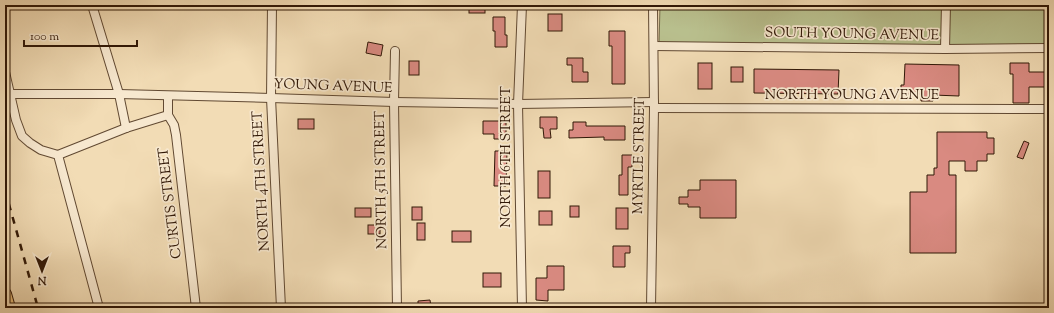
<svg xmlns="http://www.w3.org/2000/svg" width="1054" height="313" font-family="'Sorts Mill Goudy',serif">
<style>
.green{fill:#b9c08e;stroke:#756c4a}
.building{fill:#d98a81;stroke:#311807}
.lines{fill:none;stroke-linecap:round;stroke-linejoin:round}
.street-casing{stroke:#614932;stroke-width:10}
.primary-casing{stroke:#311807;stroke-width:14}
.street{stroke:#f7e8cf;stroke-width:8}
.primary{stroke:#e9be7a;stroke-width:12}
.rail{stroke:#311807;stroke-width:2.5;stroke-dasharray:7 7;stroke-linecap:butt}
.labels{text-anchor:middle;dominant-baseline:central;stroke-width:3.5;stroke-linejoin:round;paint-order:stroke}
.street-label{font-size:14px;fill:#311807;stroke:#f7e8cf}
</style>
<rect width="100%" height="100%" fill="#f2dcb5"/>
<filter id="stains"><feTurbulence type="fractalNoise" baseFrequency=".005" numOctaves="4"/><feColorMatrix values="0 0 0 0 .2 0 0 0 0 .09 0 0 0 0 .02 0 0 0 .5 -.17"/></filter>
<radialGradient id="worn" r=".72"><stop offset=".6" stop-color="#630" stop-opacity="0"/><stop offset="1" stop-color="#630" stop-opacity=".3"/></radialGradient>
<path class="green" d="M660,5h389v42l-390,-1z"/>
<g class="building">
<rect x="469" y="5" width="16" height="8"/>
<rect x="548" y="14" width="14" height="17"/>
<path d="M493,17h12v18h2v12h-12v-16h-2z"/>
<path d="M609,31h16v53h-13v-38h-3z"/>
<path d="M368,42l15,3 -2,11 -15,-3z"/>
<path d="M567,58h16v14h5v10h-16v-17h-5z"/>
<rect x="409" y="61" width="10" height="14"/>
<rect x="698" y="63" width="14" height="26"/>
<path d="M1010,63h19v9h20v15h-20v16h-16v-29h-3z"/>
<path d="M905,64l54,1v31l-26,-1v6h-12v-7h-20v-9h3z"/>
<rect x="731" y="67" width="12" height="15"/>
<path d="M754,69l85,1 -1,24 -84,-1z"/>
<path d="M540,117h17v12h-7l1,9h-7l-1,-10h-3z"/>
<rect x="298" y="119" width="16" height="10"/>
<path d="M483,121h23v18h-12v-5h-11z"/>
<path d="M573,122h13v4h39v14h-21v-3l-35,1v-8h4z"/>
<path d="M937,132h50v6h7v16h-7v7h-10v10h-12v-10h-16v14h7v78h-46v-61h17v-17h7v-7h3z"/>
<path d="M1024,141l5,2 -6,16 -6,-2z"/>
<path d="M495,151h12l-1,35h-12z"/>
<path d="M622,155h10v12h-4v28h-9v-20h3z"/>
<rect x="538" y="171" width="12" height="27"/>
<path d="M700,180h36v38h-36v-11h-12v-3h-9v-7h9v-7h12z"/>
<rect x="570" y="206" width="9" height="11"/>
<rect x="412" y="207" width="10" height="13"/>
<rect x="355" y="208" width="16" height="9"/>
<rect x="616" y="208" width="12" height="21"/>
<rect x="539" y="211" width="13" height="14"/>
<rect x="417" y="223" width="8" height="17"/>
<rect x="368" y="225" width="12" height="9"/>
<rect x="452" y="231" width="19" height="11"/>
<path d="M613,246h17v7h-5v14h-12z"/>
<path d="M547,266h17v24h-16v11l-12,-1v-22h11z"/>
<rect x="483" y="273" width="18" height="14"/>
<path d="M430,300l1,7 -13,1v-7z"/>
</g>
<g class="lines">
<g class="street-casing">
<g id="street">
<path d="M92,5l27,89 7,34"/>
<path d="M272,5l-1,93 10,210"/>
<path d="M654,46l291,3 104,-1"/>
<path d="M945,49l1,-44"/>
<path d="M395,51l-1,51 3,206"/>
<path d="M5,72l11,48 6,16 8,7 11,7 17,5 41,153"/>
<path d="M11,94h108l152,4 123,4 124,2 136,-2"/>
<path d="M168,96v19l6,10 2,10 20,173"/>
<path d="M654,108l395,1"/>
<path d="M58,155l68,-27 42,-13"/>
<path d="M522,308l-4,-204 4,-99"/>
<path d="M651,308l3,-200 -1,-103"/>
</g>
</g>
<g class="primary-casing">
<path id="primary" d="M5,294l4,14"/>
</g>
<use href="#street" class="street"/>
<use href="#primary" class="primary"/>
<path class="rail" d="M5,190l33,118"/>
</g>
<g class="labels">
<g class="street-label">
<text transform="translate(852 35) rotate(1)">SOUTH YOUNG AVENUE</text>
<text transform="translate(333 87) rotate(2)">YOUNG AVENUE</text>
<text x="852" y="96">NORTH YOUNG AVENUE</text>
<text transform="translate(640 156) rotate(-89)">MYRTLE STREET</text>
<text transform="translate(507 157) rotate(-90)">NORTH 6TH STREET</text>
<text transform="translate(382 180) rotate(-91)">NORTH 5TH STREET</text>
<text transform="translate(262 181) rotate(-93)">NORTH 4TH STREET</text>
<text transform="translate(171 203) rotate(-97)">CURTIS STREET</text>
</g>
</g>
<rect width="1054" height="313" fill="none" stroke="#f2dcb5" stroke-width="20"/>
<rect x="6" y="6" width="1042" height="301" fill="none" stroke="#311807" stroke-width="2"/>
<rect x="10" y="10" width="1034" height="293" fill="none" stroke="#311807"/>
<g transform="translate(42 271) rotate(180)" stroke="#f7e8cf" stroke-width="3" paint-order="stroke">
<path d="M0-3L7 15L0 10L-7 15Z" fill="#311807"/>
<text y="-6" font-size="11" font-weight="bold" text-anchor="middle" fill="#311807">N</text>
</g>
<path d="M24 40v6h113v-6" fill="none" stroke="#311807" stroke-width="2"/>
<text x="30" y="40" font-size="12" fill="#311807" stroke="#f7e8cf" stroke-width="3" paint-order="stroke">100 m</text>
<rect width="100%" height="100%" filter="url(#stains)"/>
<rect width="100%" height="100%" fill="url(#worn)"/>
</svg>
